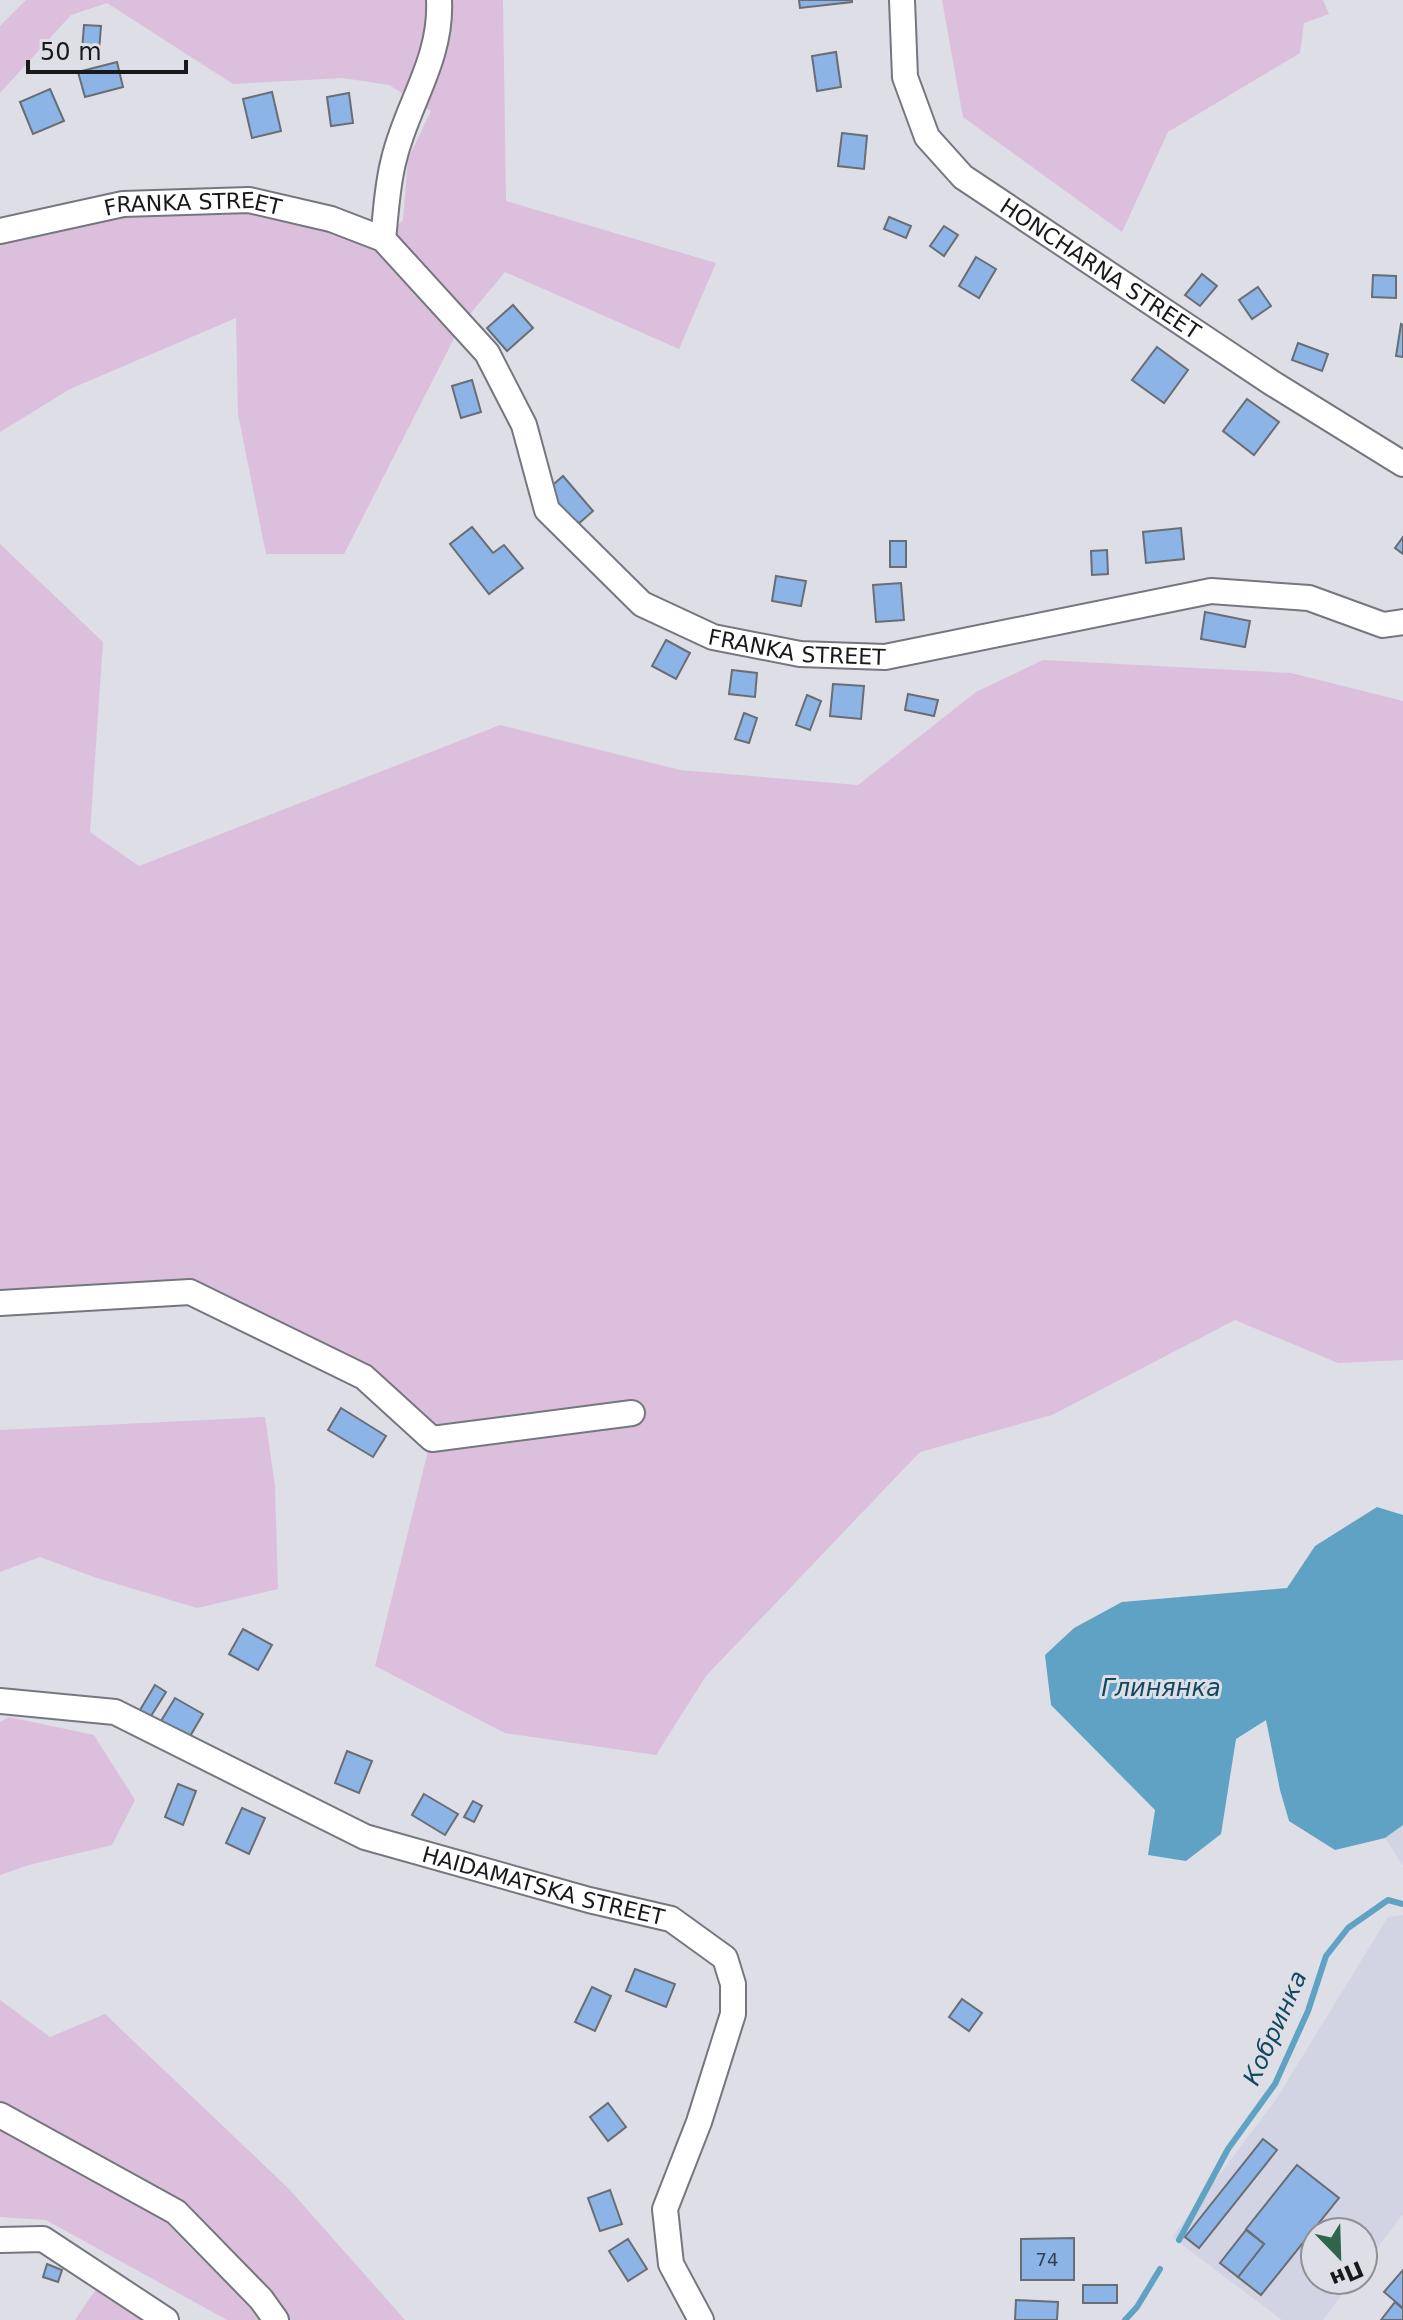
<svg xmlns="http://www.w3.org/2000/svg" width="1403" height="2320" font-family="'DejaVu Sans',sans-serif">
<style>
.built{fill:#d2d4e4}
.green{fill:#dcbfdc}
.water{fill:#5fa2c4}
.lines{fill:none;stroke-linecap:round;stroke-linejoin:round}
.stream{stroke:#5fa2c4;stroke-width:6}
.building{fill:#8db4e6;stroke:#696d74;stroke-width:2}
.street-casing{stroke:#75777e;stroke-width:28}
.street{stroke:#fff;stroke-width:24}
.labels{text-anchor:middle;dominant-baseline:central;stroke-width:6;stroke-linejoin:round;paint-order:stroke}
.number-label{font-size:18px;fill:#36404e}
.street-label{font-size:22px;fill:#19191c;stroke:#dddee6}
.water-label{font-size:24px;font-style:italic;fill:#124961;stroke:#dddee6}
</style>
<rect width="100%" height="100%" fill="#dddee6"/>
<g class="built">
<path d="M1403,1825v41l-18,-28z"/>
<path d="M1403,1915v299l-40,53v-35h-48v48h38l-30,40h-41l-110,-83 103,-136 113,-184z"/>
</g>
<g class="green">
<path d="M26,0h477l3,201 210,62 -37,86 -174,-77 -44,53 -117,229h-78l-28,-140 -2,-96 -166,71 -70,43v-190l120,-26 165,-6 98,29 20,-19 5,-61 23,-48 -42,-26 -46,-7 -110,6 -126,-81 -36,12 -71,78v-67z"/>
<path d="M942,0h381l6,14 -25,9 -4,30 -132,79 -46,100 -159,-115z"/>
<path d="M0,544l103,98 -13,190 49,34 361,-141 180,45 178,15 118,-93 67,-32 248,13 112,28v659l-65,3 -103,-43 -183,95 -132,37 -214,224 -50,79 -151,-22 -130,-67 56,-227 -67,-62 -174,-85 -190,11z"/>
<path d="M265,1417l10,69 3,103 -81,19 -103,-31 -54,-20 -40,15v-142z"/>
<path d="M9,1717l85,18 41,65 -23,45 -83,20 -29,10v-153z"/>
<path d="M0,2000l50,37 55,-23 184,175 116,131h-178l-181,-100 -46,-3z"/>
<path d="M99,2285l52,35h-76z"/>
</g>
<path class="water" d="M1377,1507l26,8v310l-18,13 -50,12 -46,-29 -9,-31 -14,-70 -30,19 -15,95 -35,27 -38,-6 7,-45 -104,-105 -6,-50 29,-27 48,-26 165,-14 28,-42z"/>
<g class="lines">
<g class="stream">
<path d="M1179,2240l49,-91 47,-65 33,-73 18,-55 22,-28 40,-28 15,4"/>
<path d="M1125,2320l12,-13 23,-38"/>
</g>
</g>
<g class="building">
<path d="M799,0h53v2l-52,6z"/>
<path d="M84,25l17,1 -2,25 -17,-1z"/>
<path d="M836,52l5,35 -24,4 -5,-35z"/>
<path d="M117,62l6,25 -38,10 -7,-25z"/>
<path d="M50,89l14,32 -31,13 -13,-32z"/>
<path d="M272,92l9,39 -29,7 -9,-39z"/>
<path d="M349,93l4,30 -22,3 -4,-29z"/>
<path d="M842,133l25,3 -3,33 -26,-3z"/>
<path d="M889,217l22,9 -5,12 -22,-9z"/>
<path d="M944,226l14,9 -14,21 -14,-10z"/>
<path d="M976,257l20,12 -17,29 -20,-12z"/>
<path d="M1202,274l15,12 -17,20 -15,-11z"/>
<path d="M1373,275l23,1v22l-24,-1z"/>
<path d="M1258,287l13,19 -19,13 -13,-19z"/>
<path d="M513,305l20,23 -26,23 -20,-23z"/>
<path d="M1401,324l2,1v32l-7,-1z"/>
<path d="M1298,343l30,11 -6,17 -30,-11z"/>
<path d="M1157,347l31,23 -24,33 -32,-23z"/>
<path d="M472,380l9,32 -20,6 -9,-32z"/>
<path d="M1247,399l32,23 -25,33 -31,-24z"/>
<path d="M563,476l30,35 -16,14 -31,-34z"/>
<path d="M472,527l21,26 11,-8 19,23 -34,26 -39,-50z"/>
<path d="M1181,528l3,31 -38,4 -3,-31z"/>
<path d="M1403,537v17l-8,-6z"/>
<rect x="890" y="541" width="16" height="26"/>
<path d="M1107,550l1,24 -16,1 -1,-24z"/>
<path d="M776,576l30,5 -5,25 -29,-5z"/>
<path d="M901,583l3,37 -28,2 -3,-37z"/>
<path d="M1205,612l45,9 -5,26 -44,-8z"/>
<path d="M666,640l24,13 -14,26 -24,-13z"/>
<path d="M732,670l25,3 -2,24 -26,-3z"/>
<path d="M833,684l31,2 -3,33 -31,-3z"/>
<path d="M908,694l30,6 -4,16 -29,-6z"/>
<path d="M807,695l14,6 -11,29 -14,-5z"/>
<path d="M744,713l13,5 -8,25 -14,-4z"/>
<path d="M341,1408l45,28 -13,21 -45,-27z"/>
<path d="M243,1629l29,16 -14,25 -29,-16z"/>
<path d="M155,1685l11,7 -18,29 -11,-6z"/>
<path d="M175,1698l28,16 -14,24 -28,-17z"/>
<path d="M347,1751l25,10 -13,32 -24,-10z"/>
<path d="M178,1784l18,7 -13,34 -18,-8z"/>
<path d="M424,1794l34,20 -13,21 -33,-20z"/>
<path d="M473,1801l9,5 -8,16 -10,-5z"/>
<path d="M242,1808l23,10 -16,36 -23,-11z"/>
<path d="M635,1969l40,15 -9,23 -40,-16z"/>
<path d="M592,1987l19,9 -16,35 -20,-9z"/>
<path d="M962,1999l20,14 -13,18 -20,-14z"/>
<path d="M608,2103l18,24 -18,14 -18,-24z"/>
<path d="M1263,2139l14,11 -78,98 -14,-11z"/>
<path d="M1297,2165l42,33 -78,97 -23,-18 26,-33 -18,-15z"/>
<path d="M610,2190l12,34 -22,7 -12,-33z"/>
<path d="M1246,2230l18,14 -26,33 -18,-14z"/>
<path d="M1074,2238v42h-53v-41z"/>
<path d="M628,2239l19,30 -19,12 -19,-30z"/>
<path d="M47,2264l15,6 -4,12 -15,-5z"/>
<path d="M1403,2270v38l-19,-16z"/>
<rect x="1083" y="2285" width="34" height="18"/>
<path d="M1016,2300l42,2 -1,18h-42z"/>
<path d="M1395,2302l8,7v11h-22z"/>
</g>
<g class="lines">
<g class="street-casing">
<g id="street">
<path id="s1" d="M902,0l3,77 22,60 36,40 309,206 131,81"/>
<path id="s2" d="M0,231l123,-27 126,-4 82,19 52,20 104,114 37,72 23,85 95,94 71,33 87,17 85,3 326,-66 98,7 74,27 20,-3"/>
<path d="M383,239c3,-26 4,-54 11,-80 13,-55 48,-99 45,-159"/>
<path d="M0,1303l190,-11 174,85 68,62 200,-26"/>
<path id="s3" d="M0,1701l115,11 250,125 224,63 82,19 54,39 8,26v30l-34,108 -34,87 6,55 30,56"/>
<path d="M0,2115l176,97 85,87 15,21"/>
<path d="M0,2240l43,-1 123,81"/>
</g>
</g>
<use href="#street" class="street"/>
</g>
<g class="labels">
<g class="number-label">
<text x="1047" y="2259">74</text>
</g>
<g class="street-label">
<text stroke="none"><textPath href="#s2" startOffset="196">FRANKA STREET</textPath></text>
<text stroke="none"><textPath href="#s1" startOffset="360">HONCHARNA STREET</textPath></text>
<text stroke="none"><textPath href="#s2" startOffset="1012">FRANKA STREET</textPath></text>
<text stroke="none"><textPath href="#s3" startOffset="580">HAIDAMATSKA STREET</textPath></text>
</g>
<g class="water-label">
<text x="1161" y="1688">Глинянка</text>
<text transform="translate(1275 2028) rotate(-66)">Кобринка</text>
</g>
</g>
<g transform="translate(1339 2256) rotate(157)"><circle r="38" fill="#dddee6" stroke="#8f8f95" stroke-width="2"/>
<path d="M0-6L14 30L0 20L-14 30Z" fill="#2e654c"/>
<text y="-12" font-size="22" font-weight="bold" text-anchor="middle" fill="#19191c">Пн</text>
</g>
<path d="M28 60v12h158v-12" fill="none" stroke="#19191c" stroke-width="4"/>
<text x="40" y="60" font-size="24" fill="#19191c" stroke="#dddee6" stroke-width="6" paint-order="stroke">50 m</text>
</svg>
